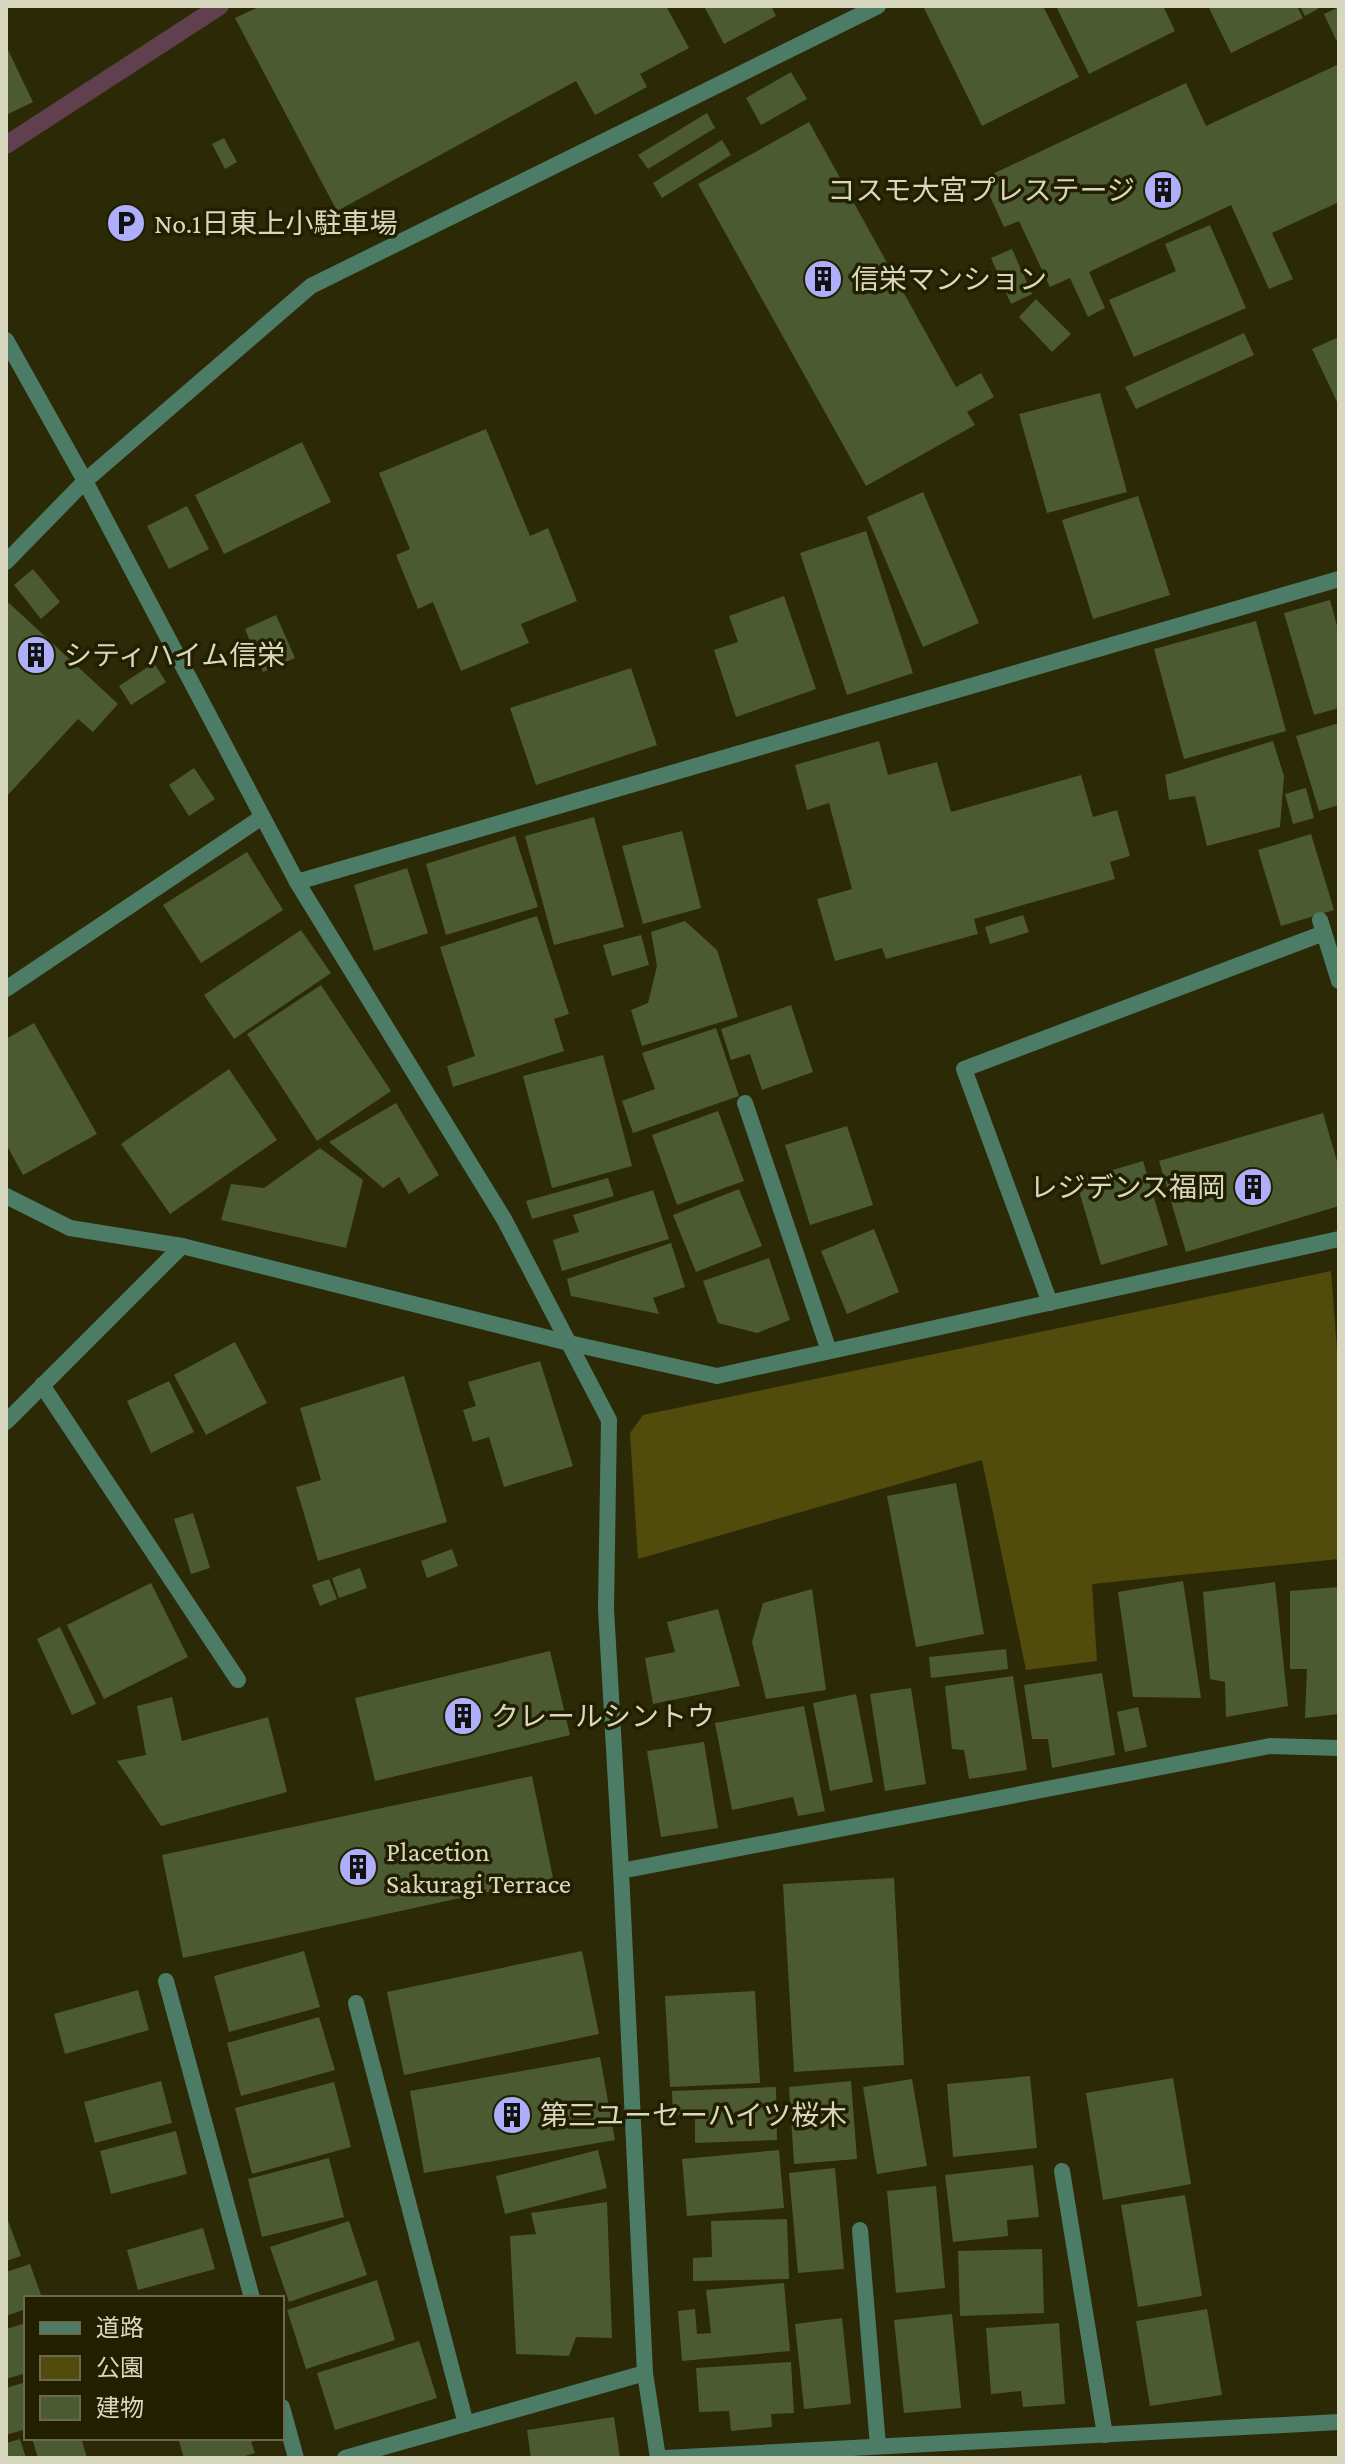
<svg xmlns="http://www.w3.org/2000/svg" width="1345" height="2464" font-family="'Crimson Pro','Noto Sans JP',serif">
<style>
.green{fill:#524c0c}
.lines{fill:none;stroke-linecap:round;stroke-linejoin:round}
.stream{stroke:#60404e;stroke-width:18}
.building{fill:#4c5a31}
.lane{stroke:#4c7c66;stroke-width:16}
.street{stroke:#4c7c66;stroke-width:16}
.labels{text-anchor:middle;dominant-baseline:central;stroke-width:7;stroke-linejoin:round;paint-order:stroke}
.poi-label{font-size:28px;fill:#d8d7bf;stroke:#221f00;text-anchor:start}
</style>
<rect width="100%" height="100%" fill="#2c2906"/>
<path class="green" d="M1331,1271l8,105v183l-247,25 5,77 -71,9 -44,-210 -344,99 -8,-126 13,-18z"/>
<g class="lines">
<path class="stream" d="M6,145l214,-139"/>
</g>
<g class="building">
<path d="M261,6h405l23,42 -49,26 7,13 -52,28 -19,-34 -239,130 -102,-193z"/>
<path d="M704,6h67l5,10 -52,28z"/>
<path d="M923,6h120l36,71 -97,49z"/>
<path d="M1056,6h107l12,25 -86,43z"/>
<path d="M1208,6h89l6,12 -72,35z"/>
<path d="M1300,6h17l1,3 -13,7z"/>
<path d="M1339,7v32l-3,1 -12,-26z"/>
<path d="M6,46l27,56 -27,13z"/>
<path d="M1339,64v138l-67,31 21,46 -24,10 -38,-84 -142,67 16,36 -17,9 -18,-39 -20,9 -31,-66 -15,6 -22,-48 204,-96 20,43z"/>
<path d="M791,72l16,27 -46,26 -15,-27z"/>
<path d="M707,113l8,15 -67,41 -10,-14z"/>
<path d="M809,122l147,265 25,-14 13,24 -27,15 8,13 -109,61 -168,-302z"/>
<path d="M224,138l13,24 -12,7 -13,-25z"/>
<path d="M722,140l9,15 -69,43 -9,-15z"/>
<path d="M1210,225l36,83 -112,49 -25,-57 67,-29 -11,-27z"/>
<path d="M1012,249l20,45 -21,10 -20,-46z"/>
<path d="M1036,299l35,35 -19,18 -33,-35z"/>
<path d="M1244,333l10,22 -118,54 -11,-22z"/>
<path d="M1339,337v69l-27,-57z"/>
<path d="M1100,393l27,99 -80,21 -28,-99z"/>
<path d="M486,429l44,107 18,-8 29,73 -56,23 8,19 -68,28 -28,-69 -15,7 -22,-54 14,-6 -31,-76z"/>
<path d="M302,442l29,60 -107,52 -29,-59z"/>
<path d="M923,492l56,131 -56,24 -56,-130z"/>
<path d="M1138,496l32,99 -77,24 -31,-99z"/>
<path d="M187,506l22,43 -40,20 -22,-43z"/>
<path d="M866,531l47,142 -66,22 -47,-142z"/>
<path d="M33,569l27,33 -19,17 -27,-34z"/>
<path d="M784,596l32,93 -80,28 -22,-67 24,-8 -9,-26z"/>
<path d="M1330,600l9,33v75l-25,7 -30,-102z"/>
<path d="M9,603l109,101 -25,28 -15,-13 -72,78v-191z"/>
<path d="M276,615l19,43 -32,14 -18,-43z"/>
<path d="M1256,621l30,110 -102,28 -30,-110z"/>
<path d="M154,663l12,19 -35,23 -12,-19z"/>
<path d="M631,668l26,77 -121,40 -26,-77z"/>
<path d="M1339,723v82l-20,6 -23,-75z"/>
<path d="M879,741l9,34 49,-13 14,50 130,-37 12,42 24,-7 13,46 -20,6 5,17 -141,40 4,15 -92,25 -4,-11 -47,13 -18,-62 35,-10 -23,-86 -22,7 -12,-45z"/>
<path d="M1273,741l11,35 -4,51 -73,19 -12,-50 -26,4 -4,-25z"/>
<path d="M194,768l21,31 -26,17 -20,-31z"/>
<path d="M1306,788l8,30 -21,6 -8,-30z"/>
<path d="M594,817l30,110 -70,18 -29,-109z"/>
<path d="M682,831l19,77 -58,16 -21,-78z"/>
<path d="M1311,834l23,76 -53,16 -23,-76z"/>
<path d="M515,836l23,71 -92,28 -20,-71z"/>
<path d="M247,852l36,58 -82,53 -38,-58z"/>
<path d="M407,868l21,65 -54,18 -20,-66z"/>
<path d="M1023,915l6,17 -39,12 -5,-17z"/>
<path d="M537,916l32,98 -15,5 10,32 -111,36 -6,-21 28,-10 -35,-109z"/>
<path d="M685,921l32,29 21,67 -96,29 -11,-36 17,-7 9,-37 -6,-34z"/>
<path d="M301,930l30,43 -97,66 -30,-44z"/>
<path d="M641,935l8,30 -37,11 -9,-31z"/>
<path d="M321,985l70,106 -74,50 -70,-107z"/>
<path d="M791,1005l22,67 -51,18 -12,-36 -19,6 -10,-31z"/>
<path d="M34,1023l63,111 -74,41 -17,-31v-105z"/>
<path d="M716,1028l23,68 -106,37 -11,-32 33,-12 -13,-36z"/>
<path d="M603,1055l29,111 -80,22 -29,-112z"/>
<path d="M229,1069l48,71 -107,74 -49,-70z"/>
<path d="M396,1103l43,72 -30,19 -10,-17 -16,11 -54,-46z"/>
<path d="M718,1111l26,70 -67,24 -25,-70z"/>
<path d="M1323,1113l16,55v38l-153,46 -27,-91z"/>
<path d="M847,1126l26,79 -63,20 -25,-80z"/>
<path d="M320,1148l43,32 -17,68 -125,-28 10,-36 33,4z"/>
<path d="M1143,1161l25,84 -67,20 -25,-84z"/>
<path d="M608,1178l6,18 -82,23 -6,-18z"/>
<path d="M739,1189l23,57 -66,26 -23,-57z"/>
<path d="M653,1190l16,49 -107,32 -9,-31 26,-8 -6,-17z"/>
<path d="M874,1229l25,63 -52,22 -26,-63z"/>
<path d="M671,1243l14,44 -32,11 6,16 -88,-18 -4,-17z"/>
<path d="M769,1258l21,62 -33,13 -39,-10 -15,-42z"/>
<path d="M235,1342l32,61 -61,32 -32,-60z"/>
<path d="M540,1361l33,105 -69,21 -15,-50 -16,5 -10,-32 13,-4 -8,-24z"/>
<path d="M404,1376l43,146 -129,39 -22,-74 25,-7 -21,-72z"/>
<path d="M169,1381l25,51 -43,21 -24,-52z"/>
<path d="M956,1483l28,151 -68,13 -29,-151z"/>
<path d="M193,1513l17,55 -19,6 -17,-55z"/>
<path d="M452,1549l6,17 -31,12 -6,-17z"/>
<path d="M360,1568l7,20 -28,10 -7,-20z"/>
<path d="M329,1579l8,20 -17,7 -8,-21z"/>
<path d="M1183,1581l18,117 -68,-1 -15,-105z"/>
<path d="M1275,1582l13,124 -62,11 -1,-35 -15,-3 -7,-87z"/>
<path d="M151,1583l37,74 -84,42 -37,-74z"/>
<path d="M1339,1587v127l-34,4 2,-49h-17v-78z"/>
<path d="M812,1589l14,101 -60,9 -14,-57 11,-39z"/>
<path d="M718,1609l22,77 -87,18 -8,-46 30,-6 -8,-30z"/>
<path d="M60,1627l36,77 -24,11 -35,-76z"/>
<path d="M1006,1649l2,20 -77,9 -2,-21z"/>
<path d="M550,1651l20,84 -195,46 -20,-83z"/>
<path d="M1102,1673l13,82 -63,13 -4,-29h-16l-8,-54z"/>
<path d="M1013,1676l14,94 -58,9 -5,-29 -12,-1 -7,-63z"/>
<path d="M911,1688l15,96 -41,7 -15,-97z"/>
<path d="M856,1694l17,88 -43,9 -17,-88z"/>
<path d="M172,1697l10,44 86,-24 19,75 -126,34 -44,-65 29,-6 -9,-49z"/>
<path d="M804,1706l21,105 -27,5 -5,-19 -61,13 -17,-87z"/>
<path d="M1138,1707l9,40 -22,5 -8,-40z"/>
<path d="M704,1742l14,86 -57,9 -14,-86z"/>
<path d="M532,1776l21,102 -370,80 -21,-103z"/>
<path d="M894,1878l10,187 -110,7 -11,-188z"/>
<path d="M304,1951l16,56 -91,25 -15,-56z"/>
<path d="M582,1951l17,83 -195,41 -17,-83z"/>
<path d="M138,1990l11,40 -84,24 -11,-40z"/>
<path d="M755,1991l5,92 -90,4 -5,-91z"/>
<path d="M319,2017l16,53 -94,26 -14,-53z"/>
<path d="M600,2057l15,83 -191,33 -14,-82z"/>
<path d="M1030,2076l7,72 -84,9 -6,-73z"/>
<path d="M1173,2078l18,106 -88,16 -17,-107z"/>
<path d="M912,2079l15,87 -50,8 -14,-87z"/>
<path d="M161,2081l11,42 -77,20 -11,-41z"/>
<path d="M851,2081l6,78 -63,5 -5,-77z"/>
<path d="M334,2082l17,65 -99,27 -17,-66z"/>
<path d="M776,2087l1,53 -82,3v-28h-22l-1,-24z"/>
<path d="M176,2131l11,43 -76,20 -11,-43z"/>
<path d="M598,2150l9,38 -102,26 -9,-38z"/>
<path d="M779,2150l5,58 -97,8 -5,-57z"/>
<path d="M329,2158l15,59 -82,20 -14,-58z"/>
<path d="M1033,2165l6,52 -32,3 1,16 -55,6 -8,-67z"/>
<path d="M835,2168l9,101 -46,4 -9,-100z"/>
<path d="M936,2186l9,102 -49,5 -9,-102z"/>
<path d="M1185,2195l17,101 -64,11 -17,-102z"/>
<path d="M607,2202l5,136 -36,-1 -7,19 -53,-2 -6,-118 26,-2 -5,-21z"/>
<path d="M6,2215l15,41 -15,5z"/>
<path d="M787,2219l2,60 -96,2v-23l19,-1 -1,-36z"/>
<path d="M349,2221l18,54 -78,27 -19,-55z"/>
<path d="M203,2228l12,41 -77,21 -11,-40z"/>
<path d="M1042,2249l2,64 -84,3 -2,-65z"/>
<path d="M30,2264l12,34h-16v11l-20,7v-44z"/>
<path d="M377,2280l18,60 -89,29 -19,-59z"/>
<path d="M784,2283l6,68 -108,10 -4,-50 17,-2 2,25 14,-1 -5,-43z"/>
<path d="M1207,2309l15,86 -72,11 -14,-85z"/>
<path d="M952,2314l9,94 -57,5 -10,-93z"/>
<path d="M842,2318l9,86 -47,5 -9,-85z"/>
<path d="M26,2323v50l-20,6v-50z"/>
<path d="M1059,2323l6,81 -42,3 -2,-16 -30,3 -5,-66z"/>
<path d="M419,2341l18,57 -102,32 -18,-57z"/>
<path d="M791,2362l3,51 -23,1 1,13 -41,4 -2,-20 -30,1 -3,-44z"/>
<path d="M26,2382v47l-20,6v-47z"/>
<path d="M614,2417l6,41h-89l-4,-28z"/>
<path d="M32,2438h49l6,20h-49z"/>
<path d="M178,2438h83v1l-10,3 4,11 -17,5h-54z"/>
<path d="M20,2439l6,19h-20v-15z"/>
</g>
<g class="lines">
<g class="lane">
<path d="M1320,920l19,61"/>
<path d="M745,1103l84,248"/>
<path d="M1050,1303l-86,-234 360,-136"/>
<path d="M42,1385l196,295"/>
<path d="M166,1981l86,317"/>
<path d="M356,2003l110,421"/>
<path d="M1062,2171l43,264"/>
<path d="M860,2230l18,216"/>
<path d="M282,2407l14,51"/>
</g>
<g class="street">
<path d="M6,340l79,141 212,401 207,337 105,201 -3,189 15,262 24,502 13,85"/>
<path d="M6,562l79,-81 226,-195 567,-280"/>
<path d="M297,882l1042,-303"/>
<path d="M6,989l256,-172"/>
<path d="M6,1196l64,32 112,18 387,97 148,33 622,-137"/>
<path d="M6,1422l176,-176"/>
<path d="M621,1871l649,-125 69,2"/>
<path d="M345,2458l300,-85"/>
<path d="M665,2458l674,-36"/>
</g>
</g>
<defs>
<g id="building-disc" transform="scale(2)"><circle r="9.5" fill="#afaefa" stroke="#221f00"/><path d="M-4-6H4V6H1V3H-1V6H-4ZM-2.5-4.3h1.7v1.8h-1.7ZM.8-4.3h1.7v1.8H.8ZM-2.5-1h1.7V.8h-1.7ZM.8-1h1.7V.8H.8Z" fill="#111"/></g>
<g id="parking-disc" transform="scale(2)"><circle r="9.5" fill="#afaefa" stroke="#221f00"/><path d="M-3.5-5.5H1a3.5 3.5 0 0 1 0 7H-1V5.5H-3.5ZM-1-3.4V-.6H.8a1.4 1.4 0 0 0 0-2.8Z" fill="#111"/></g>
</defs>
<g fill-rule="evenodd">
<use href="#building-disc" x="1163" y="190"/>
<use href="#parking-disc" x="126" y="223"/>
<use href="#building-disc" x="823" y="279"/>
<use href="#building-disc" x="36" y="655"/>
<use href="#building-disc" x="1253" y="1187"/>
<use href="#building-disc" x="463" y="1716"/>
<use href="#building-disc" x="358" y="1867"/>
<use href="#building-disc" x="512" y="2115"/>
</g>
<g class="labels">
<g class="poi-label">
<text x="1135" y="190" text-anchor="end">コスモ大宮プレステージ</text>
<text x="154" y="223">No.1日東上小駐車場</text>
<text x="851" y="279">信栄マンション</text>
<text x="64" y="655">シティハイム信栄</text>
<text x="1225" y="1187" text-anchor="end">レジデンス福岡</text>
<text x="491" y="1716">クレールシントウ</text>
<text x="386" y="1851">Placetion<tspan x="386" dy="32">Sakuragi Terrace</tspan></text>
<text x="540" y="2115">第三ユーセーハイツ桜木</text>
</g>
</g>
<rect width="1345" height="2464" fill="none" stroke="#d8d7bf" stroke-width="16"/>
<rect x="24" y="2296" width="260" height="144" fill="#221f00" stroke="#6b694c" stroke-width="2"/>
<rect x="40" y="2322" width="40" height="12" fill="#4c7c66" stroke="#6b694c" stroke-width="2"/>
<text x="96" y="2336" font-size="24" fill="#d8d7bf">道路</text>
<rect x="40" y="2356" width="40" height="24" fill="#524c0c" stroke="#6b694c" stroke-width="2"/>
<text x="96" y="2376" font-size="24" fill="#d8d7bf">公園</text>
<rect x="40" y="2396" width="40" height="24" fill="#4c5a31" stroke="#6b694c" stroke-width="2"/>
<text x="96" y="2416" font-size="24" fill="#d8d7bf">建物</text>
</svg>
